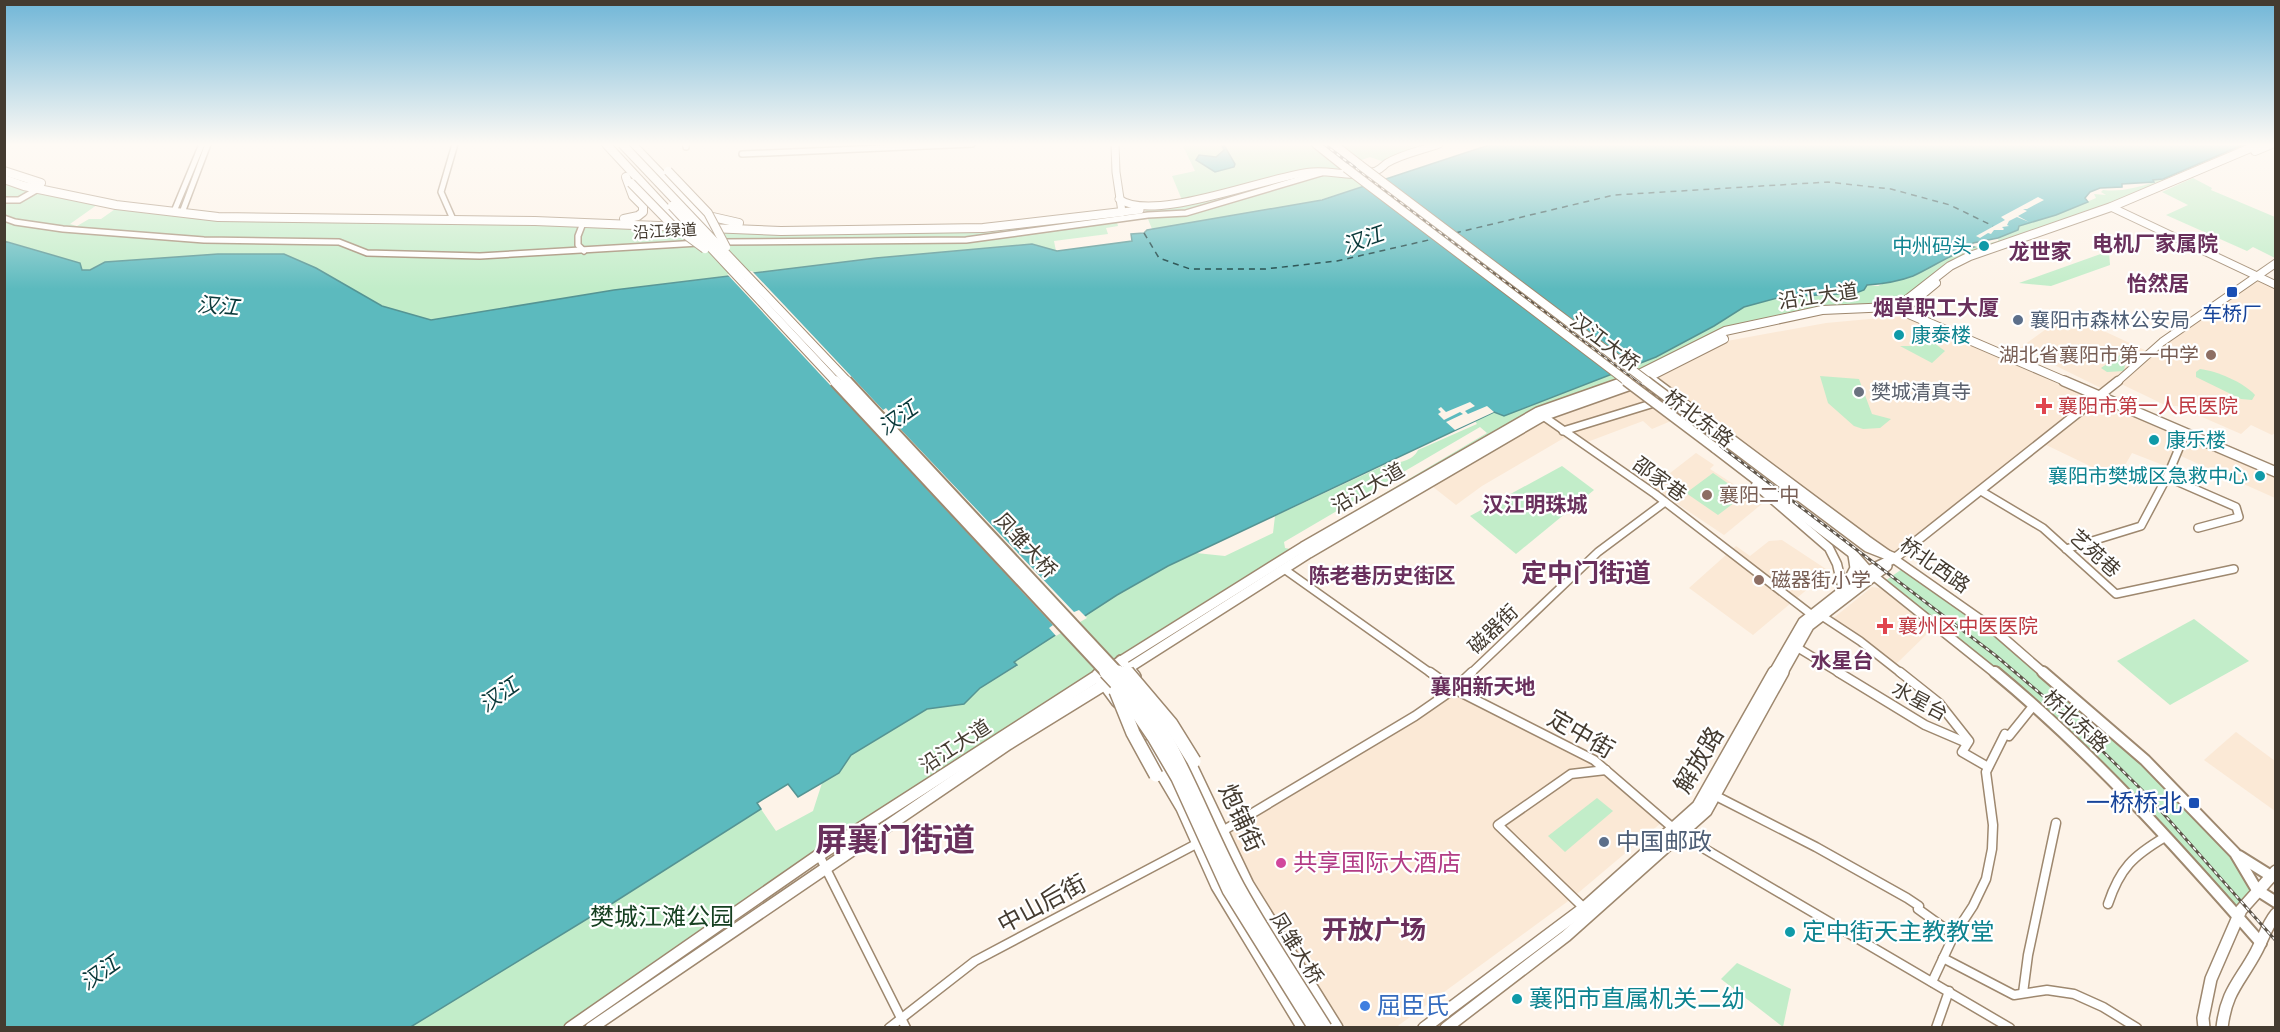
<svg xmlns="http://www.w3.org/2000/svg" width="2280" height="1032" font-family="'Fira Sans Condensed','Noto Sans SC',sans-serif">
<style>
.built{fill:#fbe9d6}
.green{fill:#c2edc9;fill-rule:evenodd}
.water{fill:#5cbabe;stroke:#559493;stroke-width:1.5}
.pier{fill:#fdf3e8}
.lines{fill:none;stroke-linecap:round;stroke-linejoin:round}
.ferry{stroke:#093839;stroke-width:1.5;stroke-dasharray:6 5;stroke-linecap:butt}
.minor-far2-casing{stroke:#9e886f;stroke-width:8}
.minor-far1-casing{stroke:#9e886f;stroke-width:10}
.minor-casing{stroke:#9e886f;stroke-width:11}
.tertiary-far2-casing{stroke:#9e886f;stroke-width:9}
.tertiary-far1-casing{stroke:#9e886f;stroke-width:11}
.tertiary-casing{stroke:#9e886f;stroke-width:14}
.secondary-far2-casing{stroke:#9e886f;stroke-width:10}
.secondary-far1-casing{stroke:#9e886f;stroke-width:12}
.secondary-casing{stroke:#9e886f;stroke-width:14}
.primary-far2-casing{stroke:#9e886f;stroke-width:10}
.primary-far1-casing{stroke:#9e886f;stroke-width:14}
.primary-casing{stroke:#9e886f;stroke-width:16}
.minor-far2{stroke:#fff;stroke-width:5}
.minor-far1{stroke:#fff;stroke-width:7}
.minor{stroke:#fff;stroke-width:8}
.tertiary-far2{stroke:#fff;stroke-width:7}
.tertiary-far1{stroke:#fff;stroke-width:8}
.tertiary{stroke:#fff;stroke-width:10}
.secondary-far2{stroke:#fff;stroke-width:8}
.secondary-far1{stroke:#fff;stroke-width:9}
.secondary{stroke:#fff;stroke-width:11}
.primary-far2{stroke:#fff;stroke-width:8}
.primary-far1{stroke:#fff;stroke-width:10}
.primary{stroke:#fff;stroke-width:13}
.rail-casing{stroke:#5f564b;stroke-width:3}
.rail{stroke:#fff;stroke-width:1.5;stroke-dasharray:4;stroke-linecap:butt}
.secondary-bridge-far1-casing{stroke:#9e886f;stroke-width:10;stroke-linecap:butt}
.secondary-bridge-casing{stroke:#9e886f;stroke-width:12;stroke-linecap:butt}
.primary-bridge-far2-casing{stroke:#9e886f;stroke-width:10;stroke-linecap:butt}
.primary-bridge-far1-casing{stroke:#9e886f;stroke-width:14;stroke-linecap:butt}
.primary-bridge-casing{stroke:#9e886f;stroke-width:16;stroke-linecap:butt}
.secondary-bridge-far1{stroke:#fff;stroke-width:8}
.secondary-bridge{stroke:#fff;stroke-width:9}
.primary-bridge-far2{stroke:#fff;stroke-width:8}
.primary-bridge-far1{stroke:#fff;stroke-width:10}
.primary-bridge{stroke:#fff;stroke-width:13}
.culture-dot{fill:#0f9aa8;stroke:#fff;stroke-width:2}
.transit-dot{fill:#1a4fb4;stroke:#fff;stroke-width:2}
.service-dot{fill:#5c6f8a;stroke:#fff;stroke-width:2}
.education-dot{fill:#8d6e63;stroke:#fff;stroke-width:2}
.worship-dot{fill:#6b7280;stroke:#fff;stroke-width:2}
.health-dot{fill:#e0444e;stroke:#fff;stroke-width:2}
.hotel-dot{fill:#d1479c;stroke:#fff;stroke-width:2}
.shop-dot{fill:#3f7fe0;stroke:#fff;stroke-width:2}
.labels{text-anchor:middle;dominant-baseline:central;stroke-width:4.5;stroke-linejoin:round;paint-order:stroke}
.far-street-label{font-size:16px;fill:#443b30;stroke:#fff}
.culture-label{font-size:20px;fill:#0d838f;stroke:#fff;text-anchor:end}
.street-label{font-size:20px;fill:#443b30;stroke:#fff}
.transit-label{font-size:20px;fill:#164399;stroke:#fff}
.service-label{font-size:20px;fill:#4e5e75;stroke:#fff;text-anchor:start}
.education-label{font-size:20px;fill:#785e54;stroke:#fff;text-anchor:start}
.worship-label{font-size:20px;fill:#5b616d;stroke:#fff;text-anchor:start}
.health-label{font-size:20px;fill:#be3a42;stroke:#fff;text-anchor:start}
.water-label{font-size:21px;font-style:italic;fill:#093839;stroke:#fff}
.neighbourhood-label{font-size:21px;font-weight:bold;fill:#69305c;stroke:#fff}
.near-street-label{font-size:24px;fill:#443b30;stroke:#fff}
.near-transit-label{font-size:24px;fill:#164399;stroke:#fff;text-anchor:end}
.near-service-label{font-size:24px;fill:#4e5e75;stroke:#fff;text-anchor:start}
.near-hotel-label{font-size:24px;fill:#b23c85;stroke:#fff;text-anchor:start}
.near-park-label{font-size:24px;fill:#164021;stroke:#fff}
.near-culture-label{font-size:24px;fill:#0d838f;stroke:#fff;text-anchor:start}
.near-shop-label{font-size:24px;fill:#366cbe;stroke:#fff;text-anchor:start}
.district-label{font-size:26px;font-weight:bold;fill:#69305c;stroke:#fff}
.near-neighbourhood-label{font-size:26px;font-weight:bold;fill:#69305c;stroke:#fff}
.near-district-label{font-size:32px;font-weight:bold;fill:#69305c;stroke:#fff}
</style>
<rect width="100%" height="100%" fill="#fdf3e8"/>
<g class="built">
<path d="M2256,276l19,9v148l-3,2 -21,-10 -10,9 -64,-28h-10l-50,-24 -10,9 -87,-43 47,-34 80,37z"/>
<path d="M1902,316l373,162v20l-101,-45 -6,14 -36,-14 -15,26 -75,-36 -147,115 -243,-179 75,-38 99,-18z"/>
<path d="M1626,388l45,33 -19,8 -9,-8 -61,23 -13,-9 -87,51 -26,19 -28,-22 115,-67z"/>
<path d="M1696,453l18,12 -4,4 53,34 -39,32 -72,-48z"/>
<path d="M1782,540l47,31 -76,64 -64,-47 47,-42 14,10 19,-15z"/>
<path d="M1872,587l8,1 47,34 4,8 -36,35 -64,-45z"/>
<path d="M1455,692l137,71 69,60 -90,76 -176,129 -48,-1 -7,-4 -89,-138 -23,-54z"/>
<path d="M2236,732l39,29v50l-71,-51z"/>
</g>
<g class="green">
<path d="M1182,144h132l32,24 -18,4 23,4 13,10 -57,18 -155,25 -4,-10 -31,3 1,4 -12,2 2,6 -54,7 2,10 -24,-7 -156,14 -262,32 -183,30 -49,-14 -66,-38 -32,-14h-66l-113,8 -16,8h-7l-2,-7 -75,-22 -1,-62 97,23 -31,22 7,2 12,-7h12l17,-12 27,6 58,5 789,12 154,-17 -1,-4 14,-1 23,-8 -10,-24 23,-5z"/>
<path d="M1333,144h106l-52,19 -17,-6 -14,5z"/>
<path d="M2245,144h15l-148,63 -142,49 -78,51h-41l-126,24 -82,40 -105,41 -344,203 -631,412 -154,1 196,-120 156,-99 15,22 37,-20 9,-28 17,-10 12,-18 76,-46 37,-6 16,-15 37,-22 -4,-4 104,-67 51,-29 28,-13 29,3 48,-23 2,-17 112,-52c11,-1 26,-3 31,-14l59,-26 -2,-3 19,-9 11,3 151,-58 58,-31 30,-19 37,-10 75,-4 11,-8 11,1 15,-7 6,1 14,-4 49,-26 36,-9 1,-4 19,-7 1,-4 37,-11 40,-17 -2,-4 12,1 -5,-3 2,-2c17,2 34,-2 51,-8l-1,-2 2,-2 25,-7zM1480,427l7,6 -197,116 -5,-1 -1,-6z"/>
<path d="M2193,178l19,10 -1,2 64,27v41l-22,-11 -6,4 -81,-36 22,-10 -26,-13z"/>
<path d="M2109,251l1,14 -59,21 -32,-3z"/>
<path d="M1918,342l16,1 11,8 -13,12 -32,-17h19z"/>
<path d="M2130,348l9,4 -14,13 -1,6 -17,1 -6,-4z"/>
<path d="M2200,369c17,2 43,13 55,26l-3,5 -11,-1 -45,-22v-5z"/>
<path d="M1820,376l39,3 13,35 19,5 -11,9 -17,1 -9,-3 -26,-23z"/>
<path d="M1562,466l32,24 -78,64 -46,-38z"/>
<path d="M1713,473l23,16 2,-1 9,5 -29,22 -32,-22z"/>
<path d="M1905,567l84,59 156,134 90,93 22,37 -18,28 -205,-213 -152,-122z"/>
<path d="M2194,619l55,42 -79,44 -53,-44z"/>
<path d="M1597,798l16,13 -48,41 -17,-16z"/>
<path d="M1737,963l54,26 -8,38 -62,-48z"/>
</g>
<g class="water">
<path d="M1221,144l3,1 11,19 -1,3 -19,5 -19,-12 3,-5 17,2 8,-7z"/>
<path d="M1492,144h753l-82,35 -10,1 1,2 -32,2v3l-22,1 -10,4 -5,6 3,4 -32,13 -37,11 -1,4 -20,8 -25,5 -2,3 3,1c-22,6 -41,20 -61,29 -13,5 -32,8 -46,9l-3,5 -8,3 -75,4 -37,10 -30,19 -58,31 -152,59 -10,-4 -326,154 -51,29 -103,67 3,3 -37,23 -16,16 -37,5 -76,46 -12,18 -41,24 -10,-13 -31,19 4,6 -156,99 -196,120 -404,-1 -1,-786 76,22 2,7h8l15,-8 113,-8h66l32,14 66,38 49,14 183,-30 262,-32 156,-14 25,7 75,-10 -1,-7 13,-1 3,-3 175,-30z"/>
</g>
<g class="pier">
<path d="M1382,178l255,191 -20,8 -254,-194z"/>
<path d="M2038,197l6,3 -17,9h-4l4,2 -9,5 11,6 -12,-5 -8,4 -2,4 2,1 -7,1 2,2 -1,1h-9l-3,4 -3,-1 -8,5 -4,-2 29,-16 -4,-3z"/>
<path d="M752,271l131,139 3,-2 5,6 -3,2 186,196 5,-2 8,8 -31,18 -7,-8 4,-3 -326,-351z"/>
<path d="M1470,402l5,4 -10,5 3,3 19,-8 7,6 -39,18 -9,-8 17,-8 -3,-2 -16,8 -6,-6 3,-2 -3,-3 3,-2 5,5z"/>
</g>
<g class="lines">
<g class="ferry">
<path d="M1144,233l15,25 31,11h75l72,-8 96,-22"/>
<path d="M1455,233l159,-38 214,-13 63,7 59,16 43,21"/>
</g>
<g class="minor-far2-casing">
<g id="minor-far2">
<path d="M686,144v3"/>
<path d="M742,154l230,-10"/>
<path d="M4,200h15l19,-11"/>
<path d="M175,209l27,-65"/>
<path d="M183,210l25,-66"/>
<path d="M452,217l-11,-25 14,-48"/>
<path d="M4,218l11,4 48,7 141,11 135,2 28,11 113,3 219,-13"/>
<path d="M583,223l-5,13v9l6,6"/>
<path d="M722,242l244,-2 182,-25 38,-2 135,-40"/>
</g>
</g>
<g class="minor-far1-casing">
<g id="minor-far1">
<path d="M1543,416l112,78 157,121"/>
<path d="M1563,431l88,-27"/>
<path d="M2185,434l-18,43 69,30 3,10 -41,11"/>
<path d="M1981,491l62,37 73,66 118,-25"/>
<path d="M2066,549l75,-23 26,-49"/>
<path d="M1284,569l148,105"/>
<path d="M1822,616l38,25 42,33"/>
<path d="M1798,648l43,26"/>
<path d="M1470,674l128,-122 67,-50"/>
</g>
</g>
<g class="minor-casing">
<g id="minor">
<path d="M1430,672l24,17 140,71 87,75 329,193"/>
<path d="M1838,672l87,53 42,18"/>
<path d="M1900,672l39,31 30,38 -7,11 26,15"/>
<path d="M1716,796l100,51 91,51 12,8 -1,3 36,26"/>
<path d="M1221,832l194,-116 39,-27 18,-17"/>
<path d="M819,855l87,173"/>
<path d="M2108,904c12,-36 25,-48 57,-67"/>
<path d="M1584,908l-86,-83 73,-51 35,-4"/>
<path d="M1943,958l71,37 33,-5 27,4 29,13 34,21"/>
<path d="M1932,982l22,-47 19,-29 13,-27 6,-30 1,-24 -7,-53 19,-38 4,2 25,-31"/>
<path d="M2023,993l5,-38 28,-132"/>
<path d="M889,1028l86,-67 225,-119"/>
<path d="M1936,1028l13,-37"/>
</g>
</g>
<g class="tertiary-far2-casing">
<g id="tertiary-far2">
<path d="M1115,144l1,28 6,40 18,-2"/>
<path d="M1119,199c34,25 151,-24 193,-27 24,-2 36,7 64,-1 5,-2 7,-5 11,-8 15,-9 36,-13 52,-19"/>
<path d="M2111,207l165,78"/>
<path d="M1645,374l11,8"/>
<path d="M2117,382l45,-40 114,-79"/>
</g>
</g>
<g class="tertiary-far1-casing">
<g id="tertiary-far1">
<path d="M1654,381l213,159 124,87 54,47"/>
<path d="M1756,485l73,63 8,16 6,26"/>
<path d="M1895,558l223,-177"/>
<path d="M1870,573l126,101"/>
</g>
</g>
<g class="tertiary-casing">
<g id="tertiary">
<path d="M1995,672c98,81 182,175 266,271"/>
<path d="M2043,672l102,88 90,93 22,37 19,12"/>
<path d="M2239,856l32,20"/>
</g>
</g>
<g class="secondary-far2-casing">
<g id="secondary-far2">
<path d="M1316,144l30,24"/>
<path d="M1333,144l27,21"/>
<path d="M2255,151l17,-7"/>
<path d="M1897,309l170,73"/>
<path d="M1887,311l21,-5 28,-23"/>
<path d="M1623,382l102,-51 97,-21 70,-3 12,-5 46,-36 20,-10 141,-49 149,-63"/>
<path d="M1639,382l85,-43"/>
</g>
</g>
<g class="secondary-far1-casing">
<g id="secondary-far1">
<path d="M2064,381l212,91"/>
<path d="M1730,444l137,103 28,11"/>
<path d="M1715,448l137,105 16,18"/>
<path d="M1845,587l10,-19 -2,-13"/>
<path d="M1116,664l187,-117 235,-135 88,-31"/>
<path d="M1124,671l185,-118 234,-137 99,-35"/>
<path d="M1773,674l30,-52 65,-51 27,-13"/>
<path d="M1782,674l27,-48 78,-60"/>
</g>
</g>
<g class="secondary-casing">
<g id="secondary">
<path d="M570,1028l249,-173 283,-182"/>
<path d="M591,1028l417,-284 102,-63"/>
<path d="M1424,1028l160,-120 114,-102 76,-134"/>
<path d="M1446,1028l120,-92 140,-125 77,-139"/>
<path d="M2204,1028l-1,-10 8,-39 30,-69 35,-39"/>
<path d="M2222,1028c4,-37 18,-46 34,-76 7,-13 11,-27 20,-38"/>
</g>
</g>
<g class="primary-far2-casing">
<g id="primary-far2">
<path d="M606,144l77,83"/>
<path d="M632,144l81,84"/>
<path d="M4,171l37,12"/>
<path d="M4,179l20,7 92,19 102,12 317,4 246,10 202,-3 139,-16"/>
<path d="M704,215l35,8"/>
<path d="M624,219l14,-3 5,-4v-6l-10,-10 -7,-19"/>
</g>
</g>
<g class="primary-far1-casing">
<path id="primary-far1" d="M1121,661l10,13"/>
</g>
<g class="primary-casing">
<g id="primary">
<path d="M1130,672l4,5"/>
<path d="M1099,675l19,26"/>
<path d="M1147,747l36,61 35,78 86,142"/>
<path d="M1185,755l62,130 89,143"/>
</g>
</g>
<use href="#minor-far2" class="minor-far2"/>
<use href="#minor-far1" class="minor-far1"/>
<use href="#minor" class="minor"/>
<use href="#tertiary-far2" class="tertiary-far2"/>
<use href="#tertiary-far1" class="tertiary-far1"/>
<use href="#tertiary" class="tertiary"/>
<use href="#secondary-far2" class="secondary-far2"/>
<use href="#secondary-far1" class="secondary-far1"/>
<use href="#secondary" class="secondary"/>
<use href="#primary-far2" class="primary-far2"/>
<use href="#primary-far1" class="primary-far1"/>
<use href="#primary" class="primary"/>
<g class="rail-casing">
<path id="rail" d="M1324,144l671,511 74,63 77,76 130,147"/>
</g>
<use href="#rail" class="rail"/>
<g class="secondary-bridge-far1-casing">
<g id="secondary-bridge-far1">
<path d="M1360,165l288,217"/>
<path d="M1346,168l282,214"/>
</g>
</g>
<g class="secondary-bridge-casing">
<g id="secondary-bridge">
<path d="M1626,381l89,67"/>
<path d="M1646,381l84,63"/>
</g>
</g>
<g class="primary-bridge-far2-casing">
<g id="primary-bridge-far2">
<path d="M622,144l226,238"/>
<path d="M668,171l40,42 18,34"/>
<path d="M631,183l40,41 34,25"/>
<path d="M672,206l164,176"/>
</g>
</g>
<g class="primary-bridge-far1-casing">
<g id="primary-bridge-far1">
<path d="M835,381l273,293"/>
<path d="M846,381l273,293"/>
<path d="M1126,671l2,3"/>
</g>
</g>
<g class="primary-bridge-casing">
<g id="primary-bridge">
<path d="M1106,672l14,15 34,50 24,41 51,112 86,138"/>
<path d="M1118,672c58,62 81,143 120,215 27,49 58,94 87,141"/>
<path d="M1127,672l44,52 23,37"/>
<path d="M1116,691l17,42 23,42"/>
</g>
</g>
<use href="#secondary-bridge-far1" class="secondary-bridge-far1"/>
<use href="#secondary-bridge" class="secondary-bridge"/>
<use href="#primary-bridge-far2" class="primary-bridge-far2"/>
<use href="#primary-bridge-far1" class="primary-bridge-far1"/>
<use href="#primary-bridge" class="primary-bridge"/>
</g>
<linearGradient id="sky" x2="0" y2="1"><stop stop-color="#70b6d7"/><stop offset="0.5" stop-color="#fefaf5"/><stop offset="1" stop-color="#fefaf5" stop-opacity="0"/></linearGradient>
<rect width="2280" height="289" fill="url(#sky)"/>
<g class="culture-dot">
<circle cx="1984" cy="246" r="6"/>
<circle cx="1899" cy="335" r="6"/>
<circle cx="2154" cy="440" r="6"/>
<circle cx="2260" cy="476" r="6"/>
<circle cx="1790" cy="932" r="6"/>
<circle cx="1517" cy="999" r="6"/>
</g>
<g class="transit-dot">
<rect x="2226" y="286" width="12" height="12" rx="3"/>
<rect x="2188" y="797" width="12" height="12" rx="3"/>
</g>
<g class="service-dot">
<circle cx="2018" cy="320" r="6"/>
<circle cx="1604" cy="842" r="6"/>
</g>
<g class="education-dot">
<circle cx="2211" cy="355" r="6"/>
<circle cx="1707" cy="495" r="6"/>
<circle cx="1759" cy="580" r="6"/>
</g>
<circle class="worship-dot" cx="1859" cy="392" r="6"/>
<g class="health-dot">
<path d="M2041 397h6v6h6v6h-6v6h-6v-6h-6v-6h6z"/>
<path d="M1882 617h6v6h6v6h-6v6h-6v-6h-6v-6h6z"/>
</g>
<circle class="hotel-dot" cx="1281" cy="863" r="6"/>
<circle class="shop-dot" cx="1365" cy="1006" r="6"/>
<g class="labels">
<g class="far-street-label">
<text transform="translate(665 231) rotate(-3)">沿江绿道</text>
</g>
<g class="culture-label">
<text x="1972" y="246">中州码头</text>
<text x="1911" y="335" text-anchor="start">康泰楼</text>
<text x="2166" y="440" text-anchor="start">康乐楼</text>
<text x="2248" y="476">襄阳市樊城区急救中心</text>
</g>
<g class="street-label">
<text transform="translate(1818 296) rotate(-8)">沿江大道</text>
<text transform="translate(1605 342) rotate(37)">汉江大桥</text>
<text transform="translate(1699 418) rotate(37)">桥北东路</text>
<text transform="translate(1660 479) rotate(36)">邵家巷</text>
<text transform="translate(1368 488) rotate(-30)">沿江大道</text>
<text transform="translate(1026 545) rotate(47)">凤雏大桥</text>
<text transform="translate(2095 553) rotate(42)">艺苑巷</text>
<text transform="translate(1935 565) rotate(35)">桥北西路</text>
<text transform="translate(1493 629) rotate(-44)">磁器街</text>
<text transform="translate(1920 701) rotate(28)">水星台</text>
<text transform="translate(2076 721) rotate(43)">桥北东路</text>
<text transform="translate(955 746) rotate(-33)">沿江大道</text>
<text transform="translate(1297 948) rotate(58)">凤雏大桥</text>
</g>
<g class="transit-label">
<text x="2232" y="314">车桥厂</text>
</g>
<g class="service-label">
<text x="2030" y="320">襄阳市森林公安局</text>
</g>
<g class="education-label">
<text x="2199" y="355" text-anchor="end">湖北省襄阳市第一中学</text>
<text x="1719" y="495">襄阳二中</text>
<text x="1771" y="580">磁器街小学</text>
</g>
<g class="worship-label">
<text x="1871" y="392">樊城清真寺</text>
</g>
<g class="health-label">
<text x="2058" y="406">襄阳市第一人民医院</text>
<text x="1898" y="626">襄州区中医医院</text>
</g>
<g class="water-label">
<text transform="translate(1363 240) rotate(-19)">汉江</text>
<text transform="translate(218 306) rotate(5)">汉江</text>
<text transform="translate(898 418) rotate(-35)">汉江</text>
<text transform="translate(499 695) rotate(-35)">汉江</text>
<text transform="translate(100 973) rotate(-35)">汉江</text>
</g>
<g class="neighbourhood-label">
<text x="2155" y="244">电机厂家属院</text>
<text x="2040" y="252">龙世家</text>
<text x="2158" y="284">怡然居</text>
<text x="1936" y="308">烟草职工大厦</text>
<text x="1535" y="505">汉江明珠城</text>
<text x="1382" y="576">陈老巷历史街区</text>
<text x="1842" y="661">水星台</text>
<text x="1483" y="687">襄阳新天地</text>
</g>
<g class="near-street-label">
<text transform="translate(1581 734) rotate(30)">定中街</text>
<text transform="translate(1699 760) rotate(-59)">解放路</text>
<text transform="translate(1241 818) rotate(65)">炮铺街</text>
<text transform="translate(1042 904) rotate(-28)">中山后街</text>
</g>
<g class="near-transit-label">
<text x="2182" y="803">一桥桥北</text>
</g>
<g class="near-service-label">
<text x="1616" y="842">中国邮政</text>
</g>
<g class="near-hotel-label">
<text x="1293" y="863">共享国际大酒店</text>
</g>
<g class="near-park-label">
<text x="662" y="917">樊城江滩公园</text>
</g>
<g class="near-culture-label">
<text x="1802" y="932">定中街天主教教堂</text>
<text x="1529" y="999">襄阳市直属机关二幼</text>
</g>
<g class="near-shop-label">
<text x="1377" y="1006">屈臣氏</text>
</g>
<g class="district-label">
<text x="1586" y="573">定中门街道</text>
</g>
<g class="near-neighbourhood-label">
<text x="1374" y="930">开放广场</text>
</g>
<g class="near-district-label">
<text x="895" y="840">屏襄门街道</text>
</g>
</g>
<rect width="2280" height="1032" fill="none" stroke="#443b30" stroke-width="12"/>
</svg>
